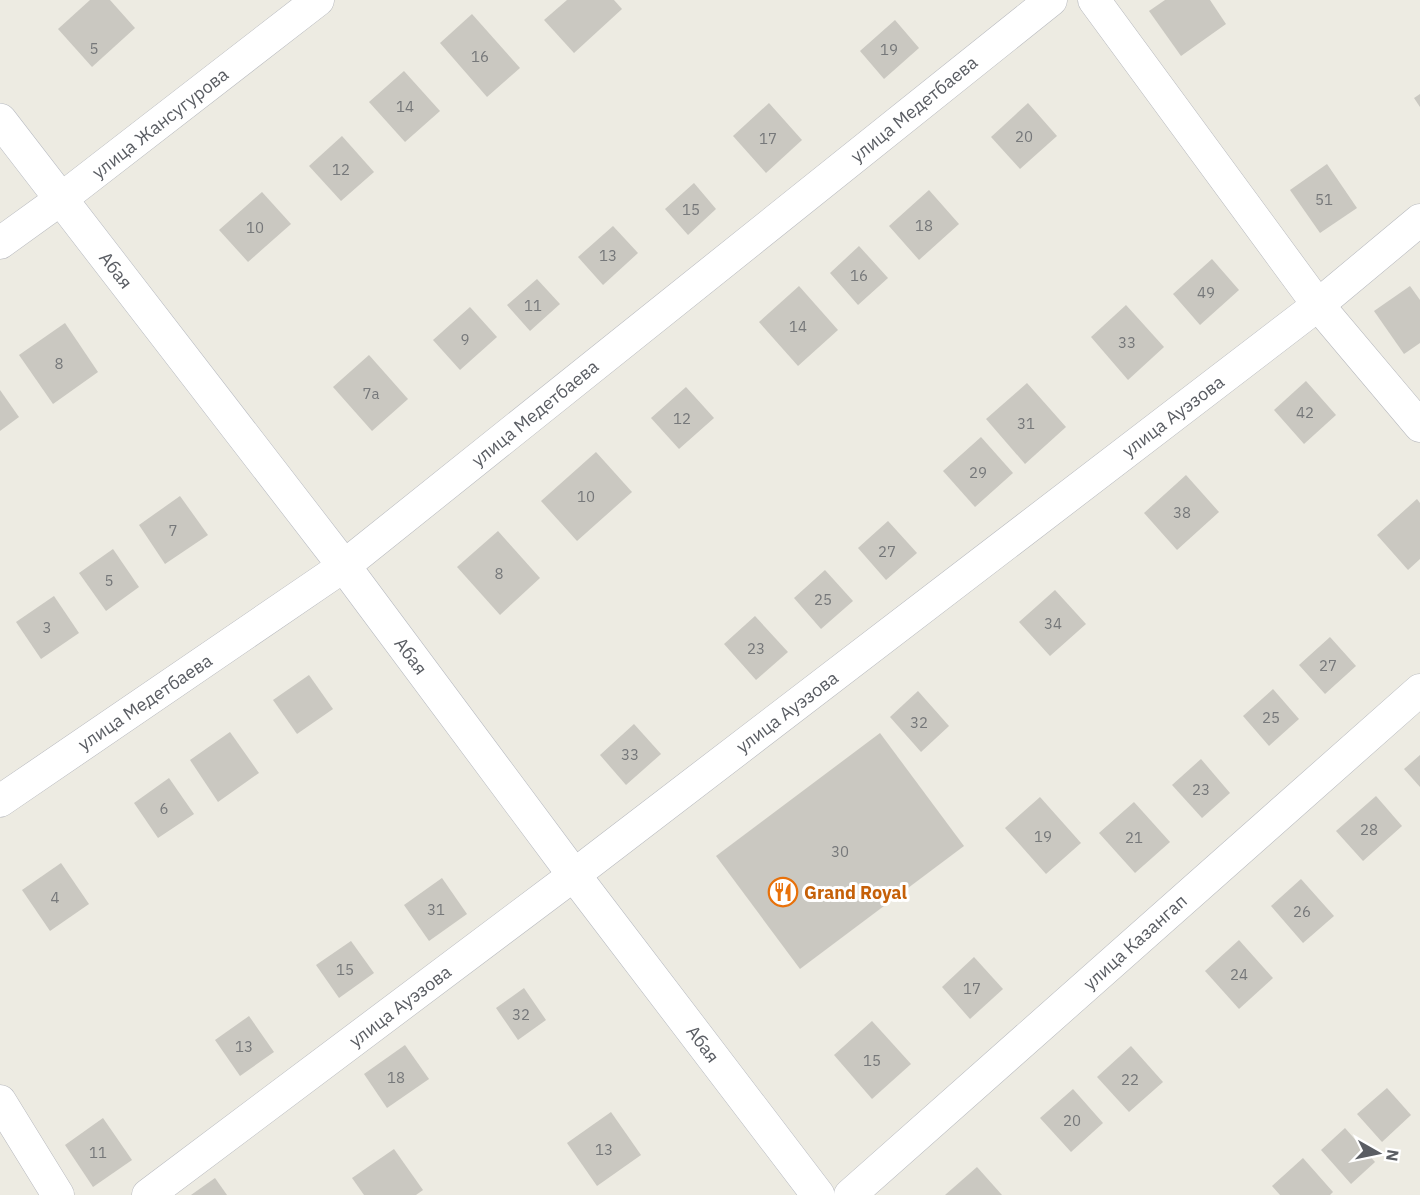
<svg xmlns="http://www.w3.org/2000/svg" width="1420" height="1195" font-family="'IBM Plex Sans',sans-serif">
<style>
.building{fill:#cac8c1}
.lines{fill:none;stroke-linecap:round;stroke-linejoin:round}
.street-casing{stroke:#b7b9be;stroke-width:33}
.secondary-casing{stroke:#b7bac1;stroke-width:34}
.street{stroke:#fff;stroke-width:32}
.secondary{stroke:#fff;stroke-width:33}
.labels{text-anchor:middle;dominant-baseline:central;stroke-width:6;stroke-linejoin:round;paint-order:stroke}
.number-label{font-size:15px;fill:#76787a}
.street-label{font-size:18px;fill:#5a5d63;stroke:#fff}
.food-label{font-size:18px;font-weight:bold;fill:#c56008;stroke:#fff;text-anchor:start}
</style>
<rect width="100%" height="100%" fill="#edebe2"/>
<g class="building">
<path d="M90,0h20l25,28 -43,39 -34,-38z"/>
<path d="M567,0h47l8,9 -48,44 -30,-33z"/>
<path d="M1165,0h45l16,24 -45,32 -32,-45z"/>
<path d="M472,14l48,54 -33,29 -47,-54z"/>
<path d="M895,20l24,28 -35,31 -24,-28z"/>
<path d="M404,71l36,40 -35,31 -36,-40z"/>
<path d="M1420,94v13l-6,-9z"/>
<path d="M769,103l33,37 -36,33 -33,-37z"/>
<path d="M1028,103l29,33 -37,33 -29,-32z"/>
<path d="M342,136l32,36 -33,29 -32,-35z"/>
<path d="M1327,164l30,44 -37,25 -30,-43z"/>
<path d="M694,183l22,26 -28,26 -23,-26z"/>
<path d="M929,190l30,34 -40,36 -30,-34z"/>
<path d="M262,192l29,32 -43,38 -29,-32z"/>
<path d="M613,226l25,27 -35,32 -25,-28z"/>
<path d="M859,246l29,32 -30,27 -28,-32z"/>
<path d="M1212,259l27,31 -39,35 -27,-31z"/>
<path d="M537,279l23,25 -30,27 -23,-26z"/>
<path d="M799,286l39,44 -40,36 -39,-44z"/>
<path d="M1410,286l10,14v43l-16,11 -30,-43z"/>
<path d="M1126,305l38,42 -36,33 -37,-43z"/>
<path d="M470,307l27,30 -37,33 -27,-30z"/>
<path d="M65,323l33,49 -45,32 -34,-49z"/>
<path d="M369,355l39,44 -36,32 -39,-44z"/>
<path d="M1306,381l30,34 -32,29 -30,-34z"/>
<path d="M1027,383l39,44 -41,37 -39,-45z"/>
<path d="M686,387l28,31 -35,31 -28,-31z"/>
<path d="M0,390l19,27 -19,14z"/>
<path d="M981,437l32,36 -38,34 -32,-36z"/>
<path d="M596,452l36,40 -55,49 -36,-40z"/>
<path d="M1186,475l33,37 -42,38 -33,-37z"/>
<path d="M180,496l28,39 -43,29 -26,-39z"/>
<path d="M1417,499l3,4v56l-12,11 -31,-35z"/>
<path d="M888,521l29,32 -31,27 -28,-32z"/>
<path d="M498,531l42,47 -40,37 -43,-48z"/>
<path d="M113,549l26,38 -33,24 -27,-38z"/>
<path d="M825,570l28,31 -32,28 -27,-31z"/>
<path d="M1055,590l31,34 -36,32 -31,-34z"/>
<path d="M54,596l25,37 -38,26 -25,-37z"/>
<path d="M755,616l33,36 -32,28 -32,-36z"/>
<path d="M1330,637l26,29 -31,28 -26,-29z"/>
<path d="M309,675l24,34 -36,25 -24,-34z"/>
<path d="M1273,689l26,30 -30,27 -26,-30z"/>
<path d="M918,691l31,35 -28,26 -31,-35z"/>
<path d="M634,724l27,30 -35,31 -26,-30z"/>
<path d="M230,732l29,41 -41,29 -28,-42z"/>
<path d="M880,733l84,113 -164,123 -84,-113z"/>
<path d="M1420,755v32l-16,-18z"/>
<path d="M1201,759l29,34 -28,25 -30,-33z"/>
<path d="M169,778l25,36 -36,24 -24,-35z"/>
<path d="M1376,796l26,30 -39,35 -27,-30z"/>
<path d="M1040,797l41,46 -35,31 -41,-46z"/>
<path d="M1134,802l36,40 -35,31 -36,-40z"/>
<path d="M61,863l28,41 -39,27 -28,-41z"/>
<path d="M442,878l25,36 -38,27 -25,-36z"/>
<path d="M1301,879l33,37 -31,27 -32,-37z"/>
<path d="M1239,940l34,38 -34,31 -34,-38z"/>
<path d="M351,941l23,32 -35,25 -23,-33z"/>
<path d="M974,957l29,32 -33,30 -28,-32z"/>
<path d="M524,988l22,32 -28,20 -22,-32z"/>
<path d="M249,1016l25,36 -34,24 -25,-36z"/>
<path d="M872,1021l39,43 -39,35 -38,-44z"/>
<path d="M405,1045l24,34 -42,29 -23,-34z"/>
<path d="M1131,1046l32,36 -34,30 -32,-35z"/>
<path d="M1387,1088l24,27 -29,27 -25,-28z"/>
<path d="M1073,1089l30,34 -32,29 -31,-34z"/>
<path d="M611,1112l30,43 -44,31 -30,-43z"/>
<path d="M103,1118l29,42 -39,27 -28,-42z"/>
<path d="M1345,1128l30,34 -24,22 -30,-34z"/>
<path d="M394,1149l29,41 -7,5h-52l-12,-17z"/>
<path d="M1303,1158l30,34 -3,3h-50l-8,-9z"/>
<path d="M977,1167l25,28h-57z"/>
<path d="M215,1178l12,17h-36z"/>
</g>
<g class="lines">
<g class="street-casing">
<g id="street">
<path d="M1094,0l224,305 102,121"/>
<path d="M0,243l61,-44 257,-199"/>
<path d="M0,801l344,-235 707,-566"/>
<path d="M0,1101l58,94"/>
<path d="M148,1195l426,-320 744,-570 102,-85"/>
<path d="M850,1195l570,-505"/>
</g>
</g>
<g class="secondary-casing">
<path id="secondary" d="M0,120l344,446 230,309 244,320"/>
</g>
<use href="#street" class="street"/>
<use href="#secondary" class="secondary"/>
</g>
<defs>
<g id="restaurant-ring" transform="scale(1.5)"><circle r="9.5" fill="#fff" stroke="#e8710a" stroke-width="1.5"/><path d="M-5-6h1v4h1v-4h1v4h1v-4h1v5L-1.5 .5V6h-2V.5L-5-1ZM5-6V6H3V1.5H1.5Q1.5-4 5-6Z" fill="#e8710a"/></g>
</defs>
<g fill-rule="evenodd">
<use href="#restaurant-ring" x="783" y="892"/>
</g>
<g class="labels">
<g class="number-label">
<text x="94" y="48">5</text>
<text x="889" y="49">19</text>
<text x="480" y="56">16</text>
<text x="405" y="106">14</text>
<text x="1024" y="136">20</text>
<text x="768" y="138">17</text>
<text x="341" y="169">12</text>
<text x="1324" y="199">51</text>
<text x="691" y="209">15</text>
<text x="924" y="225">18</text>
<text x="255" y="227">10</text>
<text x="608" y="255">13</text>
<text x="859" y="275">16</text>
<text x="1206" y="292">49</text>
<text x="533" y="305">11</text>
<text x="798" y="326">14</text>
<text x="465" y="339">9</text>
<text x="1127" y="342">33</text>
<text x="59" y="363">8</text>
<text x="371" y="393">7а</text>
<text x="1305" y="412">42</text>
<text x="682" y="418">12</text>
<text x="1026" y="423">31</text>
<text x="978" y="472">29</text>
<text x="586" y="496">10</text>
<text x="1182" y="512">38</text>
<text x="173" y="530">7</text>
<text x="887" y="551">27</text>
<text x="499" y="573">8</text>
<text x="109" y="580">5</text>
<text x="823" y="599">25</text>
<text x="1053" y="623">34</text>
<text x="47" y="627">3</text>
<text x="756" y="648">23</text>
<text x="1328" y="665">27</text>
<text x="1271" y="717">25</text>
<text x="919" y="722">32</text>
<text x="630" y="754">33</text>
<text x="1201" y="789">23</text>
<text x="164" y="808">6</text>
<text x="1369" y="829">28</text>
<text x="1043" y="836">19</text>
<text x="1134" y="837">21</text>
<text x="840" y="851">30</text>
<text x="55" y="897">4</text>
<text x="436" y="909">31</text>
<text x="1302" y="911">26</text>
<text x="345" y="969">15</text>
<text x="1239" y="974">24</text>
<text x="972" y="988">17</text>
<text x="521" y="1014">32</text>
<text x="244" y="1046">13</text>
<text x="872" y="1060">15</text>
<text x="396" y="1077">18</text>
<text x="1130" y="1079">22</text>
<text x="1072" y="1120">20</text>
<text x="604" y="1149">13</text>
<text x="98" y="1152">11</text>
</g>
<g class="street-label">
<text transform="translate(914 109) rotate(-39)">улица Медетбаева</text>
<text transform="translate(160 123) rotate(-38)">улица Жансугурова</text>
<text transform="translate(116 270) rotate(52)">Абая</text>
<text transform="translate(535 413) rotate(-39)">улица Медетбаева</text>
<text transform="translate(1173 416) rotate(-37)">улица Ауэзова</text>
<text transform="translate(411 656) rotate(53)">Абая</text>
<text transform="translate(145 702) rotate(-34)">улица Медетбаева</text>
<text transform="translate(787 712) rotate(-37)">улица Ауэзова</text>
<text transform="translate(1135 942) rotate(-42)">улица Казангап</text>
<text transform="translate(400 1006) rotate(-37)">улица Ауэзова</text>
<text transform="translate(703 1044) rotate(53)">Абая</text>
</g>
<g class="food-label">
<text x="804" y="892">Grand Royal</text>
</g>
</g>
<g transform="translate(1378 1153) rotate(99)" stroke="#ffffff" stroke-width="4.5" paint-order="stroke">
<path d="M0-4.5L10 22L0 15L-10 22Z" fill="#5a5d63"/>
<text y="-9" font-size="16" font-weight="bold" text-anchor="middle" fill="#5a5d63">N</text>
</g>
</svg>
